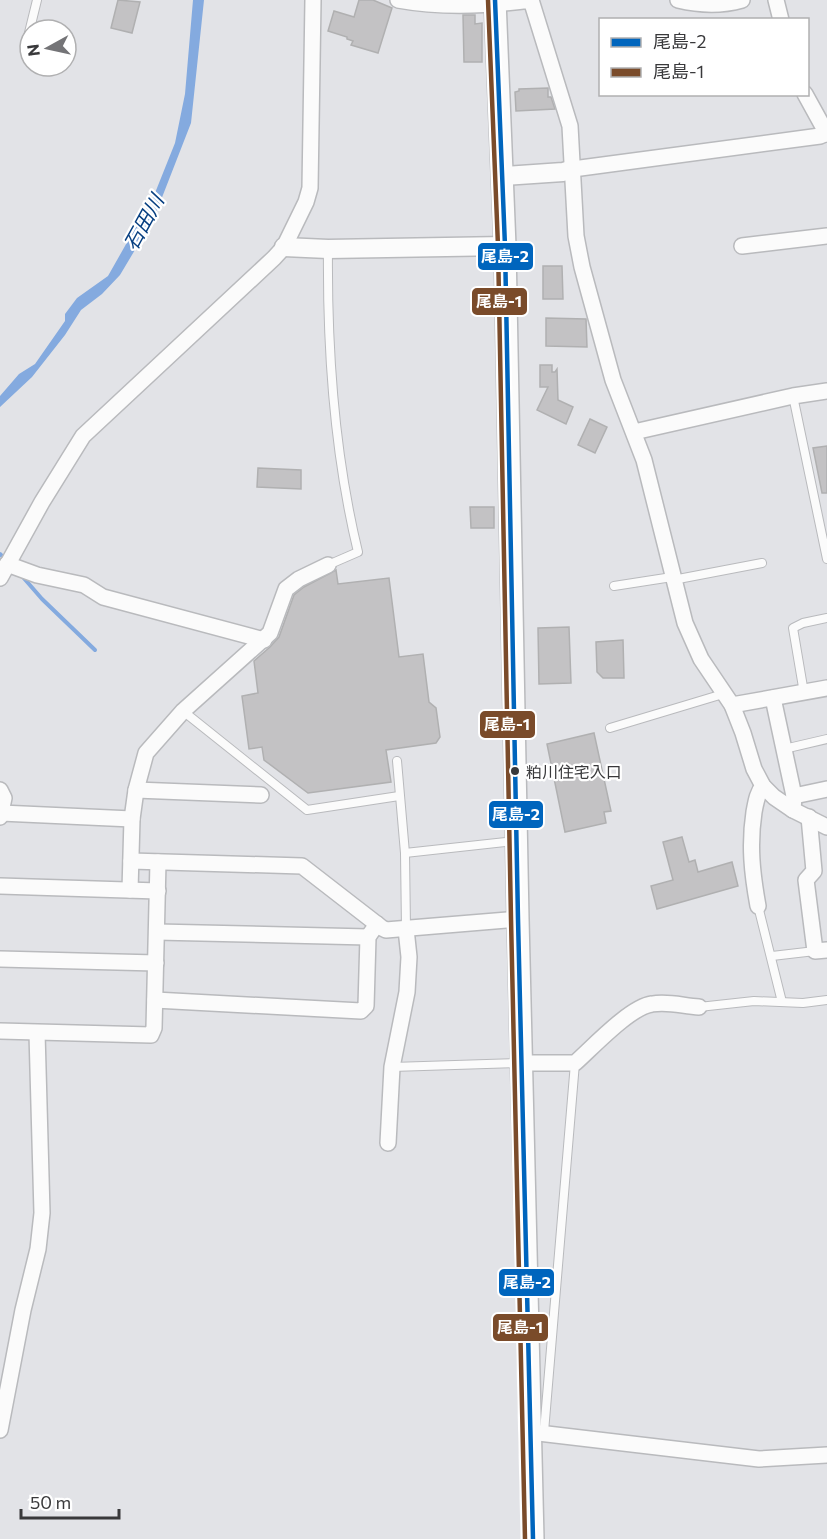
<svg xmlns="http://www.w3.org/2000/svg" width="827" height="1539" font-family="Commissioner,'Noto Sans JP',sans-serif">
<style>
.water{fill:#84aadf}
.lines{fill:none;stroke-linecap:round;stroke-linejoin:round}
.stream{stroke:#84aadf;stroke-width:4}
.building{fill:#c3c2c4;stroke:#b0b0b1;stroke-width:1.5}
.service-casing{stroke:#b9babd;stroke-width:10}
.minor-casing{stroke:#b9babd;stroke-width:18}
.tertiary-casing{stroke:#b9babd;stroke-width:21}
.secondary-casing{stroke:#b9babd;stroke-width:24}
.service{stroke:#fbfbfb;stroke-width:8}
.minor{stroke:#fbfbfb;stroke-width:15}
.tertiary{stroke:#fbfbfb;stroke-width:18}
.secondary{stroke:#fbfbfb;stroke-width:21}
.bus-1-casing{stroke:#fff;stroke-width:9}
.bus-2-casing{stroke:#fff;stroke-width:9}
.bus-1{stroke:#0065bd;stroke-width:4.5}
.bus-2{stroke:#7a4b2a;stroke-width:4.5}
.bus-dot{fill:#39393b;stroke:#fff;stroke-width:2}
.labels{text-anchor:middle;dominant-baseline:central;stroke-width:4.5;stroke-linejoin:round;paint-order:stroke}
.bus-label{font-size:16px;fill:#39393b;stroke:#fff;text-anchor:start}
.water-label{font-size:20px;font-style:italic;fill:#073f81;stroke:#fff}
.line-badge{stroke:#fff;stroke-width:2}
.badge-label{font-size:16px;text-anchor:middle;font-weight:bold;fill:#fff}
</style>
<rect width="100%" height="100%" fill="#e2e3e7"/>
<path class="water" d="M193,0h11l-13,123 -37,95 -34,57 -18,19 -21,16 -16,25 -33,42 -32,30v-11l19,-22 16,-10 30,-43v-7l12,-16 31,-22 47,-83 20,-50 10,-49z"/>
<g class="lines">
<g class="stream">
<path d="M0,554l6,6"/>
<path d="M22,576l20,23 53,51"/>
</g>
</g>
<g class="building">
<path d="M118,0l22,2 -8,31 -21,-5z"/>
<path d="M359,0h14l19,8 -14,45 -27,-8 2,-4 -6,-2v-2l-19,-6 6,-20 20,6z"/>
<path d="M463,15h12v9l7,-1v39h-18z"/>
<path d="M548,88v9h3l4,12 -39,2 -1,-19 4,-1v-2z"/>
<path d="M543,266h19l1,33h-20z"/>
<path d="M546,318l40,1 1,28 -41,-1z"/>
<path d="M540,365h12v7h3l2,-3 1,31 15,7 -7,17 -29,-14 11,-23h-8z"/>
<path d="M590,419l17,8 -12,26 -17,-8z"/>
<path d="M827,446v47h-5l-9,-45z"/>
<path d="M258,468l43,2v19l-44,-2z"/>
<path d="M470,507h24v21h-23z"/>
<path d="M336,570l2,14 51,-6 10,79 24,-3 6,48 7,6 4,29 -4,6 -50,7 5,32 -83,11 -44,-33 -2,-13 -13,2 -7,-53 16,-3 -4,-32 16,-14 9,-10 15,-42 10,-8z"/>
<path d="M569,627l2,56 -32,1 -1,-56z"/>
<path d="M623,640l1,38h-21l-6,-6 -1,-30z"/>
<path d="M594,733l17,78 -7,1 2,11 -41,9 -18,-88z"/>
<path d="M682,837l7,25 6,-2 3,12 34,-10 6,24 -81,23 -6,-23 22,-6 -10,-38z"/>
</g>
<g class="lines">
<g class="service-casing">
<g id="service">
<path d="M25,49l12,-49"/>
<path d="M328,249c-1,102 6,204 30,303l-30,13"/>
<path d="M793,396l34,163"/>
<path d="M673,580l89,-17"/>
<path d="M614,586l58,-9"/>
<path d="M804,693l-11,-65 10,-5 24,-5"/>
<path d="M183,711l124,99 92,-14"/>
<path d="M610,728l113,-34"/>
<path d="M784,749l43,-10"/>
<path d="M397,761l8,92 1,76"/>
<path d="M405,853l109,-12"/>
<path d="M758,906l24,96"/>
<path d="M772,956l43,-5"/>
<path d="M699,1007l55,-6 49,2 24,-3"/>
<path d="M392,1067l128,-4"/>
<path d="M544,1432l31,-369"/>
</g>
</g>
<g class="minor-casing">
<g id="minor">
<path d="M398,0c44,8 89,6 133,0l39,126 6,110 6,31 31,113 31,80 41,163 16,36 31,46 11,28 11,36 9,17 11,11 19,13 34,17"/>
<path d="M678,0c21,5 43,6 64,0"/>
<path d="M776,0l5,20"/>
<path d="M805,94l22,40"/>
<path d="M573,169l247,-33 7,-3"/>
<path d="M742,246l85,-10"/>
<path d="M634,432l159,-36 34,-5"/>
<path d="M7,564l30,11 47,10 19,12 161,43"/>
<path d="M0,578l42,-76 41,-66 191,-178 10,-11 22,-45 4,-14 3,-188"/>
<path d="M773,698l21,98 -1,14"/>
<path d="M732,705l95,-17"/>
<path d="M0,790l4,8 -4,19"/>
<path d="M136,790l125,5"/>
<path d="M794,796l33,-7"/>
<path d="M1,813l131,6"/>
<path d="M809,817l5,54 -8,9 9,71 12,-1"/>
<path d="M131,861l171,5 80,62 4,2 132,-11"/>
<path d="M0,886l158,5"/>
<path d="M130,890l2,-71 4,-29 10,-37 37,-42 87,-78 16,-44 13,-10 29,-14"/>
<path d="M758,906c-6,-33 -9,-61 -4,-94 2,-10 3,-19 9,-26"/>
<path d="M157,932l211,5"/>
<path d="M0,959l156,4"/>
<path d="M155,1000l206,11 5,-5 2,-69 9,-13"/>
<path d="M0,1031l151,4 3,-7 4,-166"/>
<path d="M522,1063h53c18,-16 55,-56 77,-59 16,-3 31,2 47,3"/>
<path d="M388,1143l4,-76 15,-75 2,-35 -3,-28"/>
<path d="M0,1430l23,-120 15,-61 4,-36 -5,-180"/>
<path d="M530,1432l229,27 68,-4"/>
</g>
</g>
<g class="tertiary-casing">
<g id="tertiary">
<path d="M503,176l60,-4 10,-3"/>
<path d="M284,247l44,2 177,-3"/>
</g>
</g>
<g class="secondary-casing">
<path id="secondary" d="M495,0l10,246 13,673 15,620"/>
</g>
<use href="#service" class="service"/>
<use href="#minor" class="minor"/>
<use href="#tertiary" class="tertiary"/>
<use href="#secondary" class="secondary"/>
<g class="bus-1-casing">
<path id="bus-1" d="M495,0l10,246 13,673 15,620"/>
</g>
<g class="bus-2-casing">
<path id="bus-2" d="M488,0l10,246 13,673 14,620"/>
</g>
<use href="#bus-1" class="bus-1"/>
<use href="#bus-2" class="bus-2"/>
</g>
<circle class="bus-dot" cx="515" cy="771" r="5"/>
<g class="labels">
<g class="bus-label">
<text x="526" y="771">粕川住宅入口</text>
</g>
<g class="water-label">
<text transform="translate(143 222) rotate(-61)">石田川</text>
</g>
</g>
<g class="line-badge">
<rect x="477" y="242" width="57" height="29" rx="6" fill="#0065bd"/>
<rect x="471" y="287" width="57" height="29" rx="6" fill="#7a4b2a"/>
<rect x="479" y="710" width="57" height="29" rx="6" fill="#7a4b2a"/>
<rect x="488" y="800" width="56" height="29" rx="6" fill="#0065bd"/>
<rect x="498" y="1268" width="57" height="29" rx="6" fill="#0065bd"/>
<rect x="492" y="1313" width="57" height="29" rx="6" fill="#7a4b2a"/>
</g>
<g class="badge-label">
<text x="505" y="262">尾島-2</text>
<text x="499" y="307">尾島-1</text>
<text x="507" y="730">尾島-1</text>
<text x="516" y="820">尾島-2</text>
<text x="527" y="1288">尾島-2</text>
<text x="520" y="1333">尾島-1</text>
</g>
<rect x="599" y="18" width="210" height="78" fill="#ffffff" stroke="#b0b0b1" stroke-width="1.5"/>
<rect x="611" y="38" width="30" height="9" fill="#0065bd" stroke="#b0b0b1" stroke-width="1.5"/>
<text x="653" y="48" font-size="18" fill="#39393b">尾島-2</text>
<rect x="611" y="68" width="30" height="9" fill="#7a4b2a" stroke="#b0b0b1" stroke-width="1.5"/>
<text x="653" y="78" font-size="18" fill="#39393b">尾島-1</text>
<g transform="translate(48 48) rotate(262)"><circle r="28" fill="#ffffff" stroke="#b0b0b1" stroke-width="1.5"/>
<path d="M0-4.5L10 22L0 15L-10 22Z" fill="#747477"/>
<text y="-9" font-size="16" font-weight="bold" text-anchor="middle" fill="#39393b">N</text>
</g>
<path d="M21 1509v9h98v-9" fill="none" stroke="#39393b" stroke-width="3"/>
<text x="30" y="1509" font-size="18" fill="#39393b" stroke="#ffffff" stroke-width="4.5" paint-order="stroke">50 m</text>
</svg>
